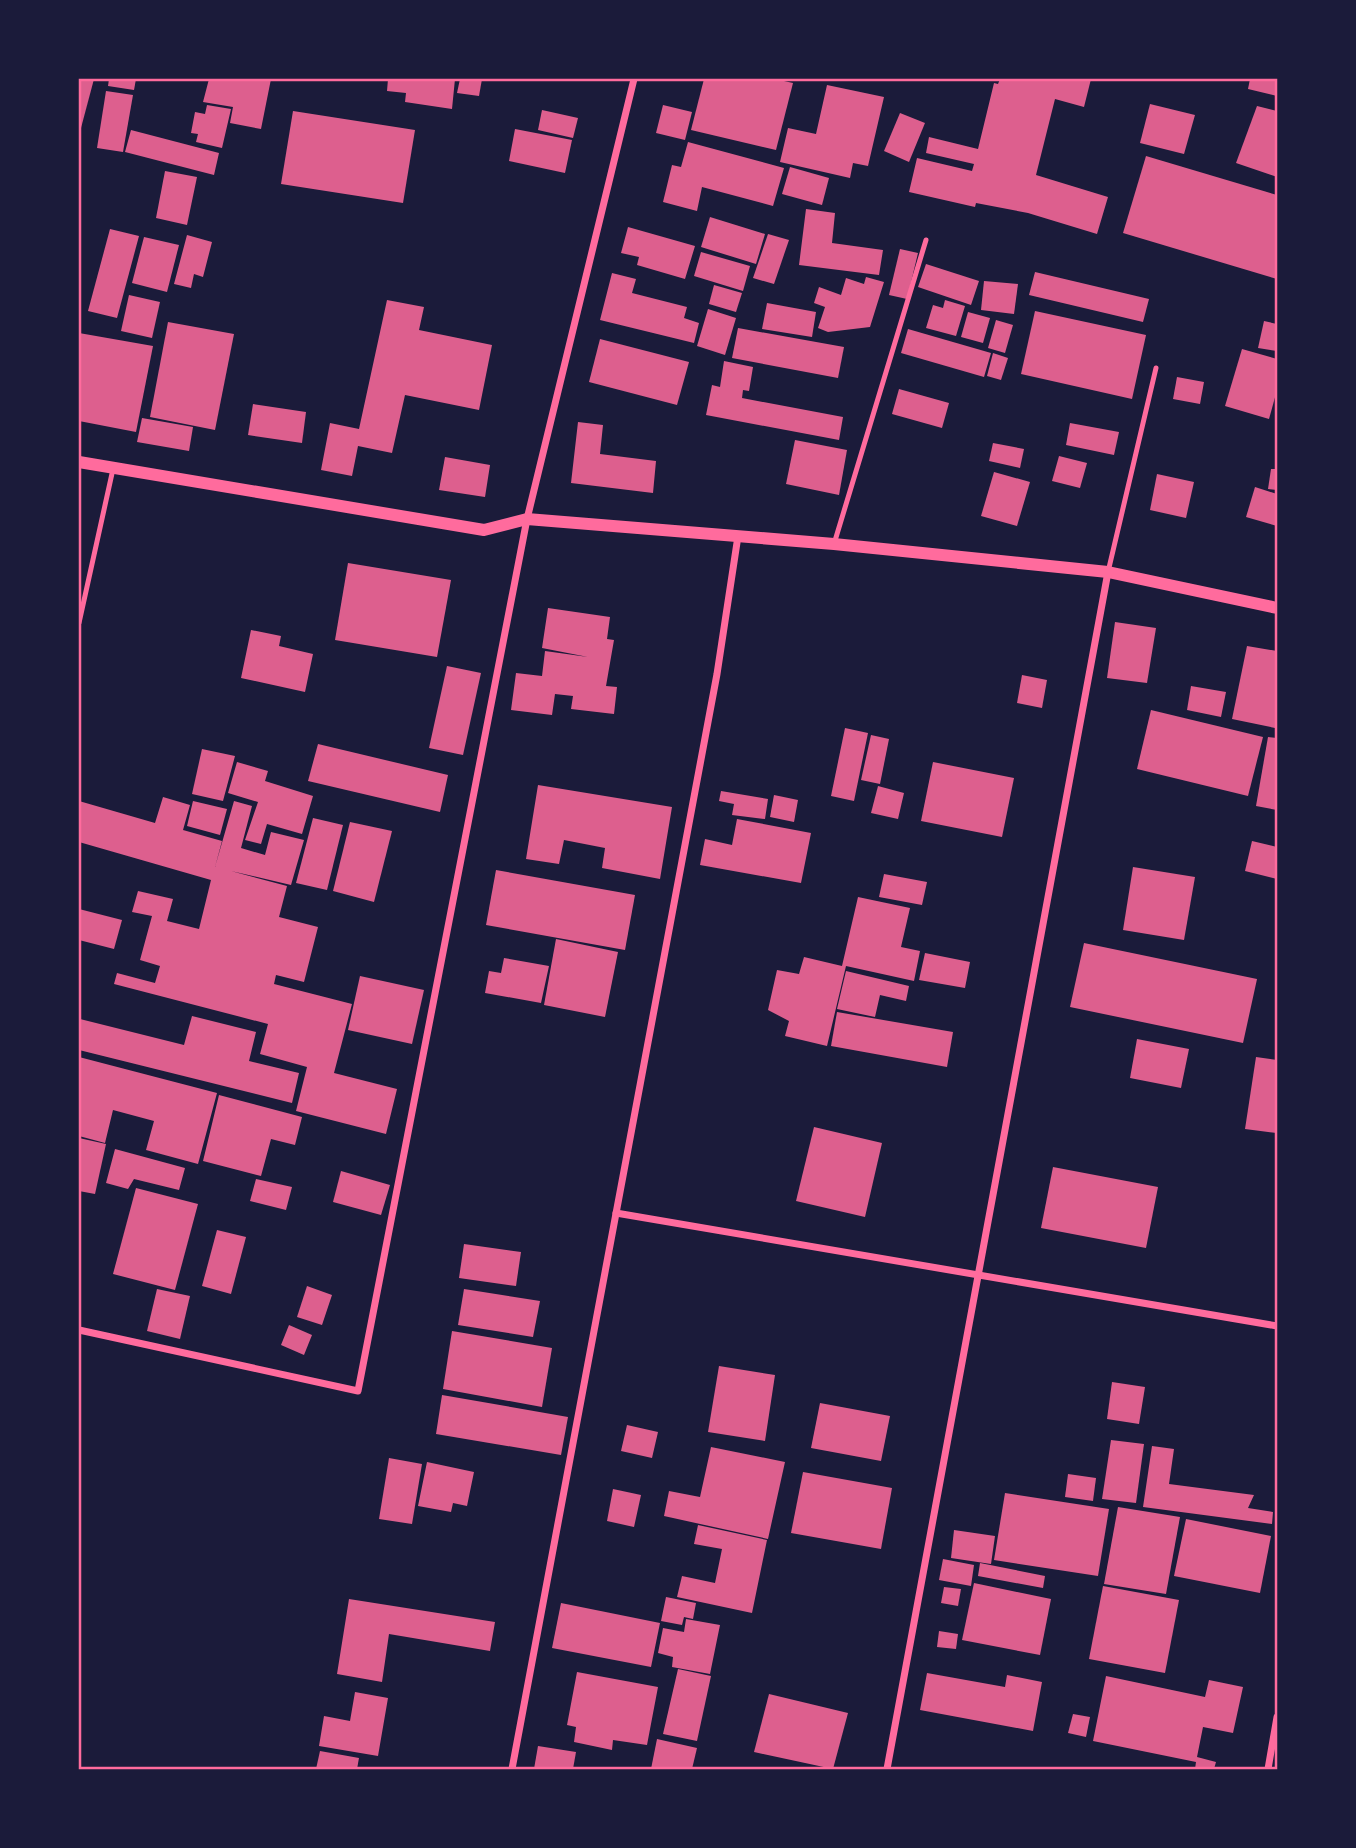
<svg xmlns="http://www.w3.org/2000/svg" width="1356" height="1848" font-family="Poppins,sans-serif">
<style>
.building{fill:#dd5f8e}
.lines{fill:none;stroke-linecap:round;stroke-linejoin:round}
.service{stroke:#ff6b9d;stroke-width:5}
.minor{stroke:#ff6b9d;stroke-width:7}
.tertiary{stroke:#ff6b9d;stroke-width:12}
.neatline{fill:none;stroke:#ff6b9d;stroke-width:2.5}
</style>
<rect width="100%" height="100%" fill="#1b1b3a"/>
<g class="building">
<path d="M79,79h15l-13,49 -2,-1z"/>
<path d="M109,79h27l-2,11 -26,-4z"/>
<path d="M209,79h62l-10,50 -31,-6 3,-16 -30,-5z"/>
<path d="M388,79h67l-3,30 -47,-7 1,-9 -19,-2z"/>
<path d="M460,79h22l-3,17 -22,-3z"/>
<path d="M704,79h71l18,4 -17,67 -85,-20z"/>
<path d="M1000,79h91l-7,28 -29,-8 -19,76 72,22 -11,37 -69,-21 -52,-10 -1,4 -66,-15 8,-34 55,13 2,-7 -48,-11 3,-16 49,12 16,-66 4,1z"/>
<path d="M1250,79h27v17l-29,-7z"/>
<path d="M827,85l57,12 -16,69 -15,-3 -3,15 -70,-16 8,-34 28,6z"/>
<path d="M106,91l27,4 -10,57 -26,-4z"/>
<path d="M1150,104l45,11 -11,39 -44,-11z"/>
<path d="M207,105l24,4 -9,39 -26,-6 2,-8 -7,-1 4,-21 10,2z"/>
<path d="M663,105l29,7 -7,28 -29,-7z"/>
<path d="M1257,106l20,5v66l-41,-14z"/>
<path d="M542,110l36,8 -5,20 -35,-8z"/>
<path d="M293,111l122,19 -12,73 -122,-19z"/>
<path d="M900,113l25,10 -16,39 -25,-11z"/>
<path d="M515,129l57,11 -7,33 -56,-12z"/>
<path d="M131,130l88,23 -5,22 -89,-23z"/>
<path d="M688,142l96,26 -11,38 -71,-19 -5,24 -34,-9 9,-37 9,2z"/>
<path d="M1146,156l131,39v84l-154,-46z"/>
<path d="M790,167l39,11 -7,27 -40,-11z"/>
<path d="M165,171l32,6 -10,48 -31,-7z"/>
<path d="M806,209l29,4 -3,30 51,7 -4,25 -80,-10z"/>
<path d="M710,217l55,17 -9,30 -55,-17z"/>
<path d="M628,227l67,19 -10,33 -48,-14 2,-8 -18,-4z"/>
<path d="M110,229l29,7 -22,82 -29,-7z"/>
<path d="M768,234l21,6 -15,44 -21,-6z"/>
<path d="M187,235l25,7 -9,35 -9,-3 -3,14 -17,-4z"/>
<path d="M144,237l35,8 -12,47 -35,-9z"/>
<path d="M900,249l18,4 -11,46 -18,-4z"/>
<path d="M701,252l49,14 -7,25 -49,-15z"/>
<path d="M926,264l53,17 -8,24 -53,-18z"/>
<path d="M1035,272l114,27 -6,23 -114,-27z"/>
<path d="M612,273l24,6 -4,14 55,14 -3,11 15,5 -5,20 -94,-23z"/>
<path d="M866,277l18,5 -14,45 -42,5 -10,-4 7,-21 -11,-4 5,-16 22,8 5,-17 18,6z"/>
<path d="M984,281l34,3 -4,30 -33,-4z"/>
<path d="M714,285l28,8 -6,19 -27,-8z"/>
<path d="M129,295l31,7 -8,36 -31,-7z"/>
<path d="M387,300l37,7 -5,23 73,15 -13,65 -74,-15 -13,58 -34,-7 -6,30 -31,-6 9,-47 29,6z"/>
<path d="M945,300l20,6 -9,30 -30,-8 7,-23 10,3z"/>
<path d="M767,303l49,9 -4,25 -50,-8z"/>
<path d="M708,309l28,9 -11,37 -28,-9z"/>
<path d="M1035,311l111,24 -14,64 -111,-25z"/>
<path d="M968,312l22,6 -7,25 -22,-6z"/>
<path d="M996,320l17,5 -8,28 -17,-5z"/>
<path d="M1264,321l13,3v27l-19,-3z"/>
<path d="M168,322l66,12 -19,96 -65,-13z"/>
<path d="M738,328l106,19 -6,31 -106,-20z"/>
<path d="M908,329l83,24 -7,24 -83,-24z"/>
<path d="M79,333l74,13 -17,86 -57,-11z"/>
<path d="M600,339l89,23 -12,43 -88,-23z"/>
<path d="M1242,349l35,10v31l-8,29 -44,-13z"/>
<path d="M993,353l15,5 -7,22 -14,-4z"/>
<path d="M724,361l29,6 -4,24 -6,-1 -1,8 101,19 -4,23 -133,-25 6,-30 8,2z"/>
<path d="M1177,377l27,5 -4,22 -27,-5z"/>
<path d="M899,389l50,14 -7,25 -50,-14z"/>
<path d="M253,404l53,8 -4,31 -54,-8z"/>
<path d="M142,418l51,9 -4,24 -52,-9z"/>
<path d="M578,422l25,3 -3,29 56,7 -3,32 -82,-10z"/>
<path d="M1070,423l49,9 -5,23 -48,-10z"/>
<path d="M795,440l52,10 -8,45 -53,-11z"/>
<path d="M993,443l31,6 -4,19 -31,-7z"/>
<path d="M1059,456l28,7 -7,25 -28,-7z"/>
<path d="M445,457l45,8 -5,32 -46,-7z"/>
<path d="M1271,469h6v21l-9,-1z"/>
<path d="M994,472l36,10 -13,44 -36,-10z"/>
<path d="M1157,474l37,8 -8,36 -36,-8z"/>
<path d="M1255,487l22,7v32l-31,-9z"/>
<path d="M348,563l103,17 -14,77 -102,-17z"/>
<path d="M548,608l62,9 -3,22 7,1 -8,46 11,1 -3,27 -43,-5 2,-13 -18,-2 -3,21 -41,-5 5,-37 26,3 3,-25 43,6 -46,-9z"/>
<path d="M1115,622l41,6 -9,55 -40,-5z"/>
<path d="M251,630l30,6 -2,10 34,8 -8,38 -64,-14z"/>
<path d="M1247,646l30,5 -2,77 -43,-9z"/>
<path d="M447,666l34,7 -18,82 -34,-7z"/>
<path d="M1022,675l25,5 -5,28 -25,-5z"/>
<path d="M1191,686l35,6 -5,25 -34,-7z"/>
<path d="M1151,710l112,27 -15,59 -111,-27z"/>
<path d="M845,728l23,5 -14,68 -23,-5z"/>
<path d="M871,735l18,4 -9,45 -19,-4z"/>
<path d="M1268,737l9,1v72l-21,-4z"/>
<path d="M318,744l130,31 -8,37 -132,-31z"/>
<path d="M202,749l33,7 -12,45 -31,-7z"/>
<path d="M237,762l31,9 -3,10 48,15 -11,38 -35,-10 -6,20 -16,-4 13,-38 -30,-9z"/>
<path d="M933,762l81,16 -12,59 -81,-16z"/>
<path d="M538,785l134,22 -12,72 -58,-11 3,-20 -41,-8 -5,24 -33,-5z"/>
<path d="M878,786l26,7 -6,26 -27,-6z"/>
<path d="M721,791l47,8 -3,20 -33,-4 2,-11 -15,-3z"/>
<path d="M774,795l24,5 -4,22 -24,-5z"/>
<path d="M163,797l27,8 -7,25 39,11 -7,26 19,-66 18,5 -11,42 24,7 6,-23 33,8 -13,45 -60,-14 56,15 -8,31 39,10 -14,55 -28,-7 -2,9 78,20 -18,69 63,16 -11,45 -90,-23 11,-44 -47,-13 8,-30 -154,-40 3,-11 38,10 5,-17 -20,-6 12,-44 -20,-4 6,-21 35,8 -6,22 32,8 12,-49 -132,-38v-41l76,22z"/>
<path d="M193,801l34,8 -7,26 -33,-9z"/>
<path d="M313,818l30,7 -16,65 -31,-7z"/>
<path d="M737,819l74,14 -10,50 -101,-18 5,-26 27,6z"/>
<path d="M350,822l42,9 -18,71 -41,-11z"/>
<path d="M1252,841l25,6v32l-32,-8z"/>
<path d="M1133,867l62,10 -11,63 -61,-10z"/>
<path d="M496,870l139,25 -10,55 -139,-25z"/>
<path d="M884,874l43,8 -5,23 -43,-8z"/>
<path d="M858,897l52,11 -9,39 19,4 -6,30 -68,-15 -19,80 -42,-10 4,-15 -21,-11 9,-40 22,4 5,-17 38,9z"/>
<path d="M79,909l43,11 -8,29 -35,-9z"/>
<path d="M556,939l62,13 -13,65 -61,-12z"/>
<path d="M1084,943l173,36 -14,64 -173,-36z"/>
<path d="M925,953l45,9 -5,26 -46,-8z"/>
<path d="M504,958l45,8 -8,37 -56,-10 4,-22 12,2z"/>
<path d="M846,971l63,15 -3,15 -26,-6 -5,22 -38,-8z"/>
<path d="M360,976l64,14 -12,54 -64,-14z"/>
<path d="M837,1012l116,20 -6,35 -116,-21z"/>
<path d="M192,1016l64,16 -7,29 50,12 -7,30 -213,-53 1,-31 104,26z"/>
<path d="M1137,1039l52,10 -8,39 -51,-10z"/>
<path d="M79,1057l138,36 -19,71 -52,-14 8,-29 -41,-11 -8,33 -26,-7z"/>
<path d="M1256,1057l21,3v73l-32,-4z"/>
<path d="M219,1095l83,22 -7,28 -24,-6 -10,37 -58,-15z"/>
<path d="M814,1127l68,16 -17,74 -69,-16z"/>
<path d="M79,1138l27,6 -11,50 -16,-3z"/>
<path d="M115,1149l70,19 -6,22 -45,-11 -6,10 -22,-6z"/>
<path d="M1053,1167l105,20 -12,61 -105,-20z"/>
<path d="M341,1171l49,14 -9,30 -48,-13z"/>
<path d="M256,1179l36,8 -6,23 -36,-9z"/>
<path d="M136,1188l62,16 -23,86 -62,-16z"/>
<path d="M217,1230l29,7 -15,57 -29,-8z"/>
<path d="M464,1244l57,8 -5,34 -57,-8z"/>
<path d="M307,1286l25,9 -10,30 -25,-8z"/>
<path d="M157,1289l33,7 -10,43 -33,-8z"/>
<path d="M464,1289l76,12 -7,36 -75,-12z"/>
<path d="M289,1325l23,10 -8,20 -23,-10z"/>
<path d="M452,1331l100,17 -10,59 -99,-18z"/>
<path d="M719,1366l56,9 -10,66 -57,-9z"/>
<path d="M1112,1382l33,5 -6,37 -32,-5z"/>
<path d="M442,1395l126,22 -7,38 -125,-21z"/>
<path d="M820,1403l70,13 -9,45 -70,-13z"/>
<path d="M627,1425l31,7 -6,26 -31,-7z"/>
<path d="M1111,1440l33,4 -8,59 -34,-4z"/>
<path d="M1152,1446l22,3 -5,35 85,11 -6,13 25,4 -1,12 -129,-17z"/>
<path d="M711,1447l74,15 -17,77 -104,-23 5,-25 31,6z"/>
<path d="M389,1458l33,6 -10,60 -33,-5z"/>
<path d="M427,1462l47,10 -7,34 -14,-3 -2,9 -33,-6z"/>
<path d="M803,1472l89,16 -11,61 -90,-16z"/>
<path d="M1068,1474l28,4 -3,23 -28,-4z"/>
<path d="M613,1489l28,6 -7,32 -27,-6z"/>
<path d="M1005,1493l104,16 -11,67 -104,-16z"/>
<path d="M1118,1507l62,10 -14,77 -62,-10z"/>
<path d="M1186,1519l85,17 -11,57 -86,-17z"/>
<path d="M698,1525l69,15 -15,73 -75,-16 5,-21 33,7 7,-34 -28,-5z"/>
<path d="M954,1530l41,6 -4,28 -40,-6z"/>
<path d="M943,1559l31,6 -3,21 -32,-6z"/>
<path d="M980,1563l65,13 -2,12 -65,-12z"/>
<path d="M974,1583l77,16 -11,56 -78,-15z"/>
<path d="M1103,1586l76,14 -14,73 -76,-14z"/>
<path d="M944,1587l17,2 -3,17 -17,-3z"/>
<path d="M666,1597l30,6 -3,16 -9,-2 -2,8 -21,-4z"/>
<path d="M349,1599l146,23 -5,29 -101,-17 -7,48 -45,-8z"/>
<path d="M561,1603l99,20 -9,44 -99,-19z"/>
<path d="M686,1619l34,6 -10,49 -38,-7 1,-10 -15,-4 5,-25 21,4z"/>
<path d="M939,1631l19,3 -2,15 -19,-2z"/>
<path d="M678,1669l33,7 -14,65 -34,-7z"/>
<path d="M577,1672l81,15 -11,58 -34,-5 -1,10 -38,-8 2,-15 -9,-2z"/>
<path d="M927,1673l78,14 2,-12 35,7 -9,49 -113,-21z"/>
<path d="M1106,1676l99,21 4,-17 34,7 -10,46 -30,-6 -6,30 19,5 -2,7h-19l1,-7 -103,-21z"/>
<path d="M355,1692l33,6 -10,58 -59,-10 5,-30 26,5z"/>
<path d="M769,1694l79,19 -15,56 -79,-17z"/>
<path d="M1073,1714l17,3 -4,20 -18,-4z"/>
<path d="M657,1739l40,9 -5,21h-41z"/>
<path d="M538,1746l38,6 -3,17h-39z"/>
<path d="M320,1751l39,7 -2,11h-41z"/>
</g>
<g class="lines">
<g class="service">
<path d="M834,544l92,-304"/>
<path d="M1108,572l48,-204"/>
<path d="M79,623l34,-154"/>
</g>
<g class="minor">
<path d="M616,1213l661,113"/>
<path d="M79,1330l279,61 169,-872 107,-440"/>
<path d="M512,1769l205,-1095 21,-138"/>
<path d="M887,1769l221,-1197"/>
<path d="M1268,1769l9,-52"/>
</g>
<path class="tertiary" d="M79,462l405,68 43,-11 307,25 274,28 169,36"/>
</g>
<rect width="1356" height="1848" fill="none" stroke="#1b1b3a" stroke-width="161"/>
<rect x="80" y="80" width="1196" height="1688" class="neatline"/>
</svg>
